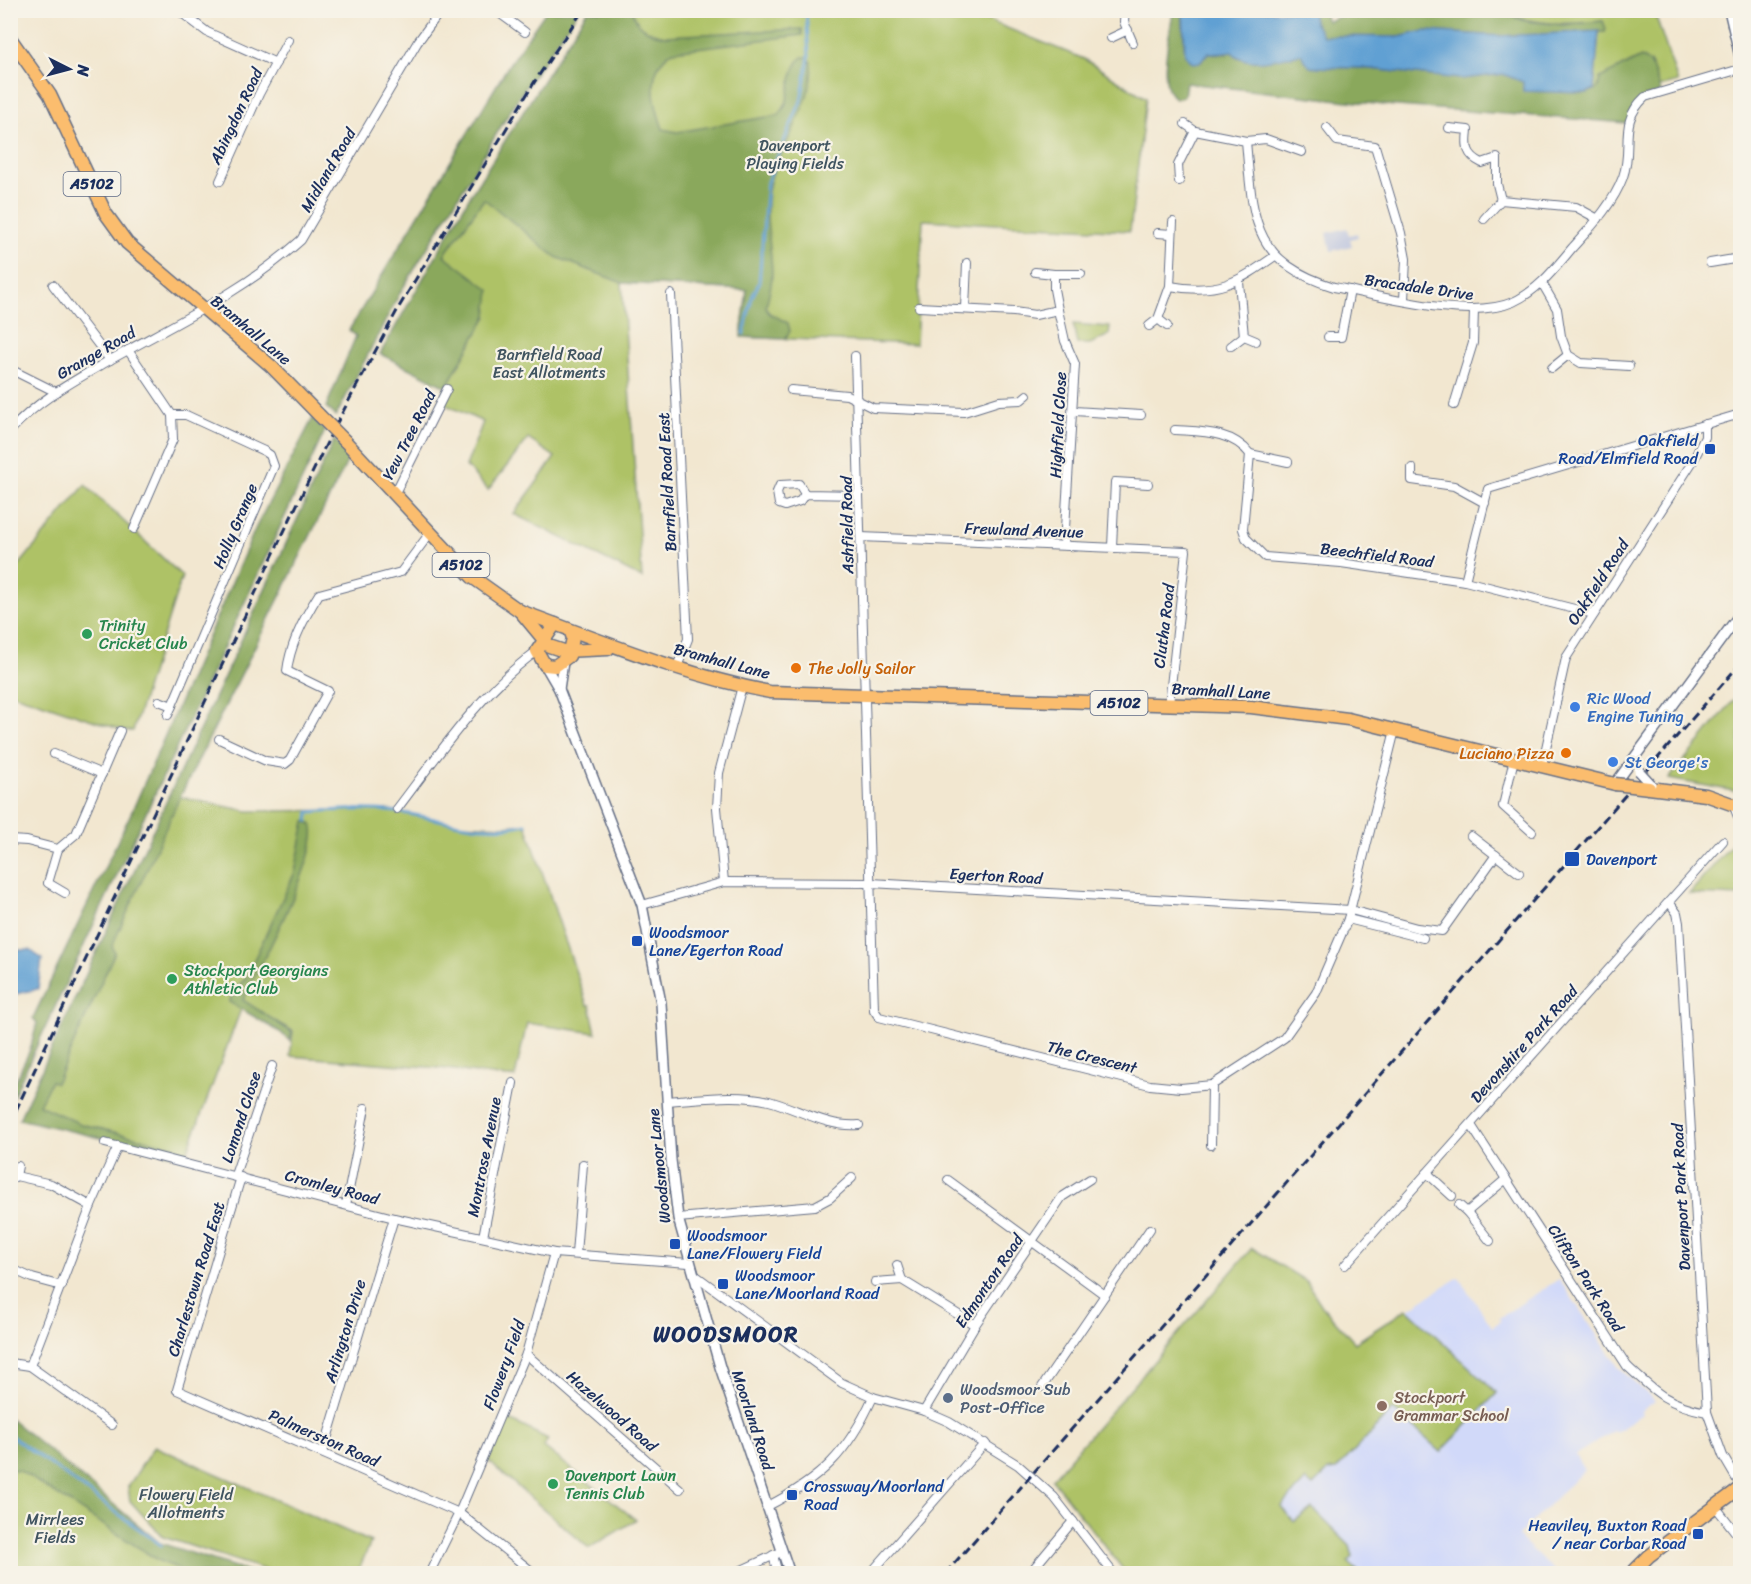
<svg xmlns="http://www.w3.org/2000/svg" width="1751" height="1584" font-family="Sriracha,sans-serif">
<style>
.built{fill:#d1d9f9}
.industrial{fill:#bbc3de}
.green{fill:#aec266;stroke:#647862;stroke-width:1.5}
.forest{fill:#8aa85b;stroke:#526c5c;stroke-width:1.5}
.water{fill:#61a0d3;stroke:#3e6898;stroke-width:1.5}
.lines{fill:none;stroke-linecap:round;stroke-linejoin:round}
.stream{stroke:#61a0d3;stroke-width:3}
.minor-casing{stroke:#666f86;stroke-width:10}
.tertiary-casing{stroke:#666f86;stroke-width:12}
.primary-casing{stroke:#666f86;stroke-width:15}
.trunk-casing{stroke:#666f86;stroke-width:15}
.minor{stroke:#fff;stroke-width:8}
.tertiary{stroke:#fff;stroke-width:9}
.primary{stroke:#fbbd6e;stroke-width:12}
.trunk{stroke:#fbbd6e;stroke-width:12}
.rail{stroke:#1b2f5e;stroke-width:3;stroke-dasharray:9 4.5;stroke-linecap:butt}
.tertiary-bridge-casing{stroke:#666f86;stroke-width:12;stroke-linecap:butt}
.primary-bridge-casing{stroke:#666f86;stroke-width:15;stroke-linecap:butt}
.tertiary-bridge{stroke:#fff;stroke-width:9}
.primary-bridge{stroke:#fbbd6e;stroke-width:12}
.transit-dot{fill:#1a4fb4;stroke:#f7f3e8;stroke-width:2}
.leisure-dot{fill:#2e9e5b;stroke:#f7f3e8;stroke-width:2}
.food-dot{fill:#e8710a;stroke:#f7f3e8;stroke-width:2}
.shop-dot{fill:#3f7fe0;stroke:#f7f3e8;stroke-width:2}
.service-dot{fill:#5c6f8a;stroke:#f7f3e8;stroke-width:2}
.education-dot{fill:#8d6e63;stroke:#f7f3e8;stroke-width:2}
.labels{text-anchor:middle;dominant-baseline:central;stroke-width:4.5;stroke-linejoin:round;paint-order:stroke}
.shield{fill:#f7f3e8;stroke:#5d6a87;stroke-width:1.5}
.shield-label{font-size:15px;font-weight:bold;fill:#1b2f5e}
.street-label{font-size:16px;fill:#1b2f5e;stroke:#f7f3e8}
.park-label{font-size:16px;fill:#405460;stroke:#f7f3e8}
.transit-label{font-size:16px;fill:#164399;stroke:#f7f3e8;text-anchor:start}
.leisure-label{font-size:16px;fill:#27864d;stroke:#f7f3e8;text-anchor:start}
.food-label{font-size:16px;fill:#c56008;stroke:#f7f3e8;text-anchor:start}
.shop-label{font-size:16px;fill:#366cbe;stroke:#f7f3e8;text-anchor:start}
.service-label{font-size:16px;fill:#4e5e75;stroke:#f7f3e8;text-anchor:start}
.education-label{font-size:16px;fill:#785e54;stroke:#f7f3e8;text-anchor:start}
.district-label{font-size:22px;font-weight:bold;letter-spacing:1.5px;fill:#1b2f5e;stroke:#f7f3e8}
</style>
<rect width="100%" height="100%" fill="#f7f3e8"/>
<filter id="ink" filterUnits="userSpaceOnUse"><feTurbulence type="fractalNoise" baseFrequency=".0167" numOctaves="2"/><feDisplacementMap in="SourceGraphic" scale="12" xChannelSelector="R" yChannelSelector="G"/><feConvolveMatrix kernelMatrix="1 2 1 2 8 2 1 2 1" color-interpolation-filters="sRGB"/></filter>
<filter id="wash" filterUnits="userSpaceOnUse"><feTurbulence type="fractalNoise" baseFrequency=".008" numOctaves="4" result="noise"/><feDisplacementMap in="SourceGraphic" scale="24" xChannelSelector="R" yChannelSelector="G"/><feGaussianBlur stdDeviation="1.35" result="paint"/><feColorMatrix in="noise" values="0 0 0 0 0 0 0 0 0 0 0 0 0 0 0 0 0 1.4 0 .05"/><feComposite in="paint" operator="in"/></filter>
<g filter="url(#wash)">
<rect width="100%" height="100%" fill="#f2e7d0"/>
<path class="built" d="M1252,1248l54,33 16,25 33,37 104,-66 33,50 9,-6 -2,-3 60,-39 60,89 36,33 -14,10 1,3 -25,18 -2,-2 -40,25 9,15 -66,66 39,37h-431l-74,-94z"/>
<path class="industrial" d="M1347,228l2,7 8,-2 1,4 -8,2 2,7 -21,5 -4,-18z"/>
<g class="green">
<path d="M599,11h366l119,48 62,39 -16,133 -207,-11 -7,124 -175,-7 6,-47 -125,-7 20,295 -128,-64 41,-57 -27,-18 -40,51 -22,-24 17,-44 -41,-19 4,-16 41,-71 1,-13 -44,-48 40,-56z"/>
<path d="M1496,11h158l24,71 -19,5 -8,-23 -10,-7 -20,10 -22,22h-5l5,-58 6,1 -2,-11c-41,4 -68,4 -107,-10z"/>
<path d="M1073,324l37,3 -1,8 -19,9h-13z"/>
<path d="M85,485l97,91 -49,155h-8l-114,-38v-118z"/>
<path d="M1740,692v100l-71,-13z"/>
<path d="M180,797l68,14 140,-1 69,14 48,2 21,-2 61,181h3l6,28 -69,-10 -12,54h-10l-66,-9 -149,-12 3,-25 -50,-27 -57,151 -157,-39z"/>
<path d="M1740,835v61l-51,-2z"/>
<path d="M1252,1248l54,33 16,25 33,37 52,-34 90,84 -56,59 -48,-43 -57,61 -8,1 -15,15 -7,-6 -25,27 13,15 18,-14 38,38 3,11 -5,5 12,11h-234l-74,-94z"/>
<path d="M506,1418l42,21 -4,8 92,73 -47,28 -101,-87z"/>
<path d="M10,1440l150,107 85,26h-234z"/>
<path d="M154,1446l217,96 -14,31h-82l-112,-36 -33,-36 -2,-14z"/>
</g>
<g class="forest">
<path d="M1182,10l3,45 16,7 6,-9 20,1v-25l6,-5 4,17 -3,1 2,15 25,4 40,-7 10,13 51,1 99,11 42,-5 21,8 -1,8 64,3 11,-5 2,-10 41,-21 10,7 10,28 -16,5 -18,26 -243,-18 -198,-22 -2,13 -8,3c-21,-13 -5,-67 -3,-88z"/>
<path d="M546,11h32l-61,89 -117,193 -64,123 -10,-9 30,-71 -7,-6 161,-267z"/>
<path d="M587,11h45c5,16 18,23 34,25l136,-7v6l-129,16c-28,18 -20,50 -10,78l14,3 102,-17c15,-17 7,-43 23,-58h7c13,31 -28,90 -38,121 -10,32 1,66 1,97 0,11 -4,21 -6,32l3,6 19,10 2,8 -5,8 -44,-2 6,-47 -125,-7 -66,-26 -72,-58 -40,56 46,35 -3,26 -41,71 -66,-33 90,-158z"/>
<path d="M1312,11h11l4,10 29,-10h140l30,10 38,4 39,-4 3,8 -1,3 -105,4 -75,-5 -26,6 -77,-1 -8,-14z"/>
<path d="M313,418l12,13 -314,670v-11l19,-40 7,-27 -4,-5 100,-209 123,-282z"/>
<path d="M334,440l17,14 -171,343 -68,149 3,6 -59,131 -5,-2 -12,24 42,19 95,23 -2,8 -155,-36z"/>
<path d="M305,821l7,3c12,24 -55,148 -69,176l49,32 -2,9 -10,-9 -51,-30 6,-13 10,-10 50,-107z"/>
<path d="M11,1419l149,124 94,30h-64l-31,-12 -140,-91h-8z"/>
</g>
<g class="water">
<path d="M1183,11h129l2,11 9,14 76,1 26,-6 75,5 99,-5 -5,58 -7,4 -64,-2v-9l-20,-8 -42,5 -99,-11 -52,-1 -9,-13c-23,4 -53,15 -69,-2l-24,1 -8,9 -7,1 -8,-8z"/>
<path d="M11,950h19l12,9 -4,30 -27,6z"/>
</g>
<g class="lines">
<g class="stream">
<path d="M744,334l8,-37 7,-14 8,-101 34,-81 8,-44 -3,-47"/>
<path d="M308,821l1,-9c29,-2 59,-4 88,0 42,6 87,23 129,12"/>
<path d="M10,1435l151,110"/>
</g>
</g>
</g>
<g filter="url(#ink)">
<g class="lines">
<g class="minor-casing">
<g id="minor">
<path d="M178,10l29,22 69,31"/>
<path d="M495,10l30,22"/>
<path d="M1125,10l-1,12 9,21"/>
<path d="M1111,38l17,-8"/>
<path d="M1185,124l10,7 51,10c7,76 4,120 88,146 46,9 136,34 179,15 26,-12 42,-34 60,-55 19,-21 40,-43 50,-70 11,-31 -6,-54 22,-80l95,-28"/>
<path d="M1327,128l10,13 38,5 26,87 5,26 -2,41"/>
<path d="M1449,128l19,2c-2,17 -2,25 14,33l15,-5v26l4,16"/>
<path d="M1246,141l20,-2 36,13"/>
<path d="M220,181l39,-87 29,-54"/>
<path d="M1179,181l-1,-16 17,-34"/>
<path d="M1484,219l17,-19 75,7 22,12"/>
<path d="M1158,233l13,1"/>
<path d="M1710,263l30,-5"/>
<path d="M1035,272l19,2"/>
<path d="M1239,282l5,54"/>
<path d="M1542,283l15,26 4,27 7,19 13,8 48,3"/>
<path d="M53,285l57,75"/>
<path d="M1170,286l3,-64"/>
<path d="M671,294l17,345 -11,28"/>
<path d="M919,307l95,5 21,3 23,-5 7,31 10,23 -11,181"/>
<path d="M965,308l2,-45"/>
<path d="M1058,310l-4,-21v-15h27"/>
<path d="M1158,319l9,7"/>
<path d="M1149,326l9,-7 12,-33c48,9 68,-4 105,-30"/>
<path d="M1328,337h13l9,-47"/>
<path d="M1231,346l13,-10 12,5"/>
<path d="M128,350l44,65 1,24 -39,90"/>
<path d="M855,356l19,654 5,7 271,68 31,3 31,-3 72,-47 32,-45 32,-74 47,-189"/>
<path d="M1552,368l16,-13"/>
<path d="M10,369l46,23"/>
<path d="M791,390l56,5 26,13 91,4 35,-11 22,-1 6,-5"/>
<path d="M1454,405l19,-62 1,-33"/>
<path d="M1074,411l67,4"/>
<path d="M1175,430c28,2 57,1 75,24"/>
<path d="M10,431c26,-29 60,-48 93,-67 67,-38 141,-72 198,-124l116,-197 24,-33"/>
<path d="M1288,462l-38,-8 -7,75 3,9 19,19 76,6 124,18 129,33"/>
<path d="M1412,468v12l42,6 31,17"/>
<path d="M395,493l52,-104"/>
<path d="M805,494l-6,-10 -19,1 -3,7 2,12 6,2 15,-5 5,-7 54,1"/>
<path d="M861,537l325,14 -17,153"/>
<path d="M1112,547l3,-65 33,2"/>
<path d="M1465,581l23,-92 252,-75"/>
<path d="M159,701l13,5"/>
<path d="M168,715l106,-249 -4,-11 -6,-4 -78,-36h-14"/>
<path d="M219,739l47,22 19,3 5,-4 38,-69 -41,-20c3,-26 18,-55 32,-77l82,-22 29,-39"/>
<path d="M54,754l48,20"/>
<path d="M1514,759l-11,47 29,26"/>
<path d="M1542,766l24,-108 127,-197 12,-24v-13"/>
<path d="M1733,804l7,18"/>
<path d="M397,809c42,-55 83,-117 140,-158"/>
<path d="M1471,836l48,37"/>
<path d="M10,840l17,1 31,8 18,-15 44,-103"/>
<path d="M58,849l-10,34 17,10"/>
<path d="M724,882l-7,-74 2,-35 23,-87"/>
<path d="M1669,902l8,11 2,10 28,489 16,44 17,29"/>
<path d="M642,905l82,-23 147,1 480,27 66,18 25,3 54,-76"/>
<path d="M1348,919l75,19"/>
<path d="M667,1101c33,-2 70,-8 102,0 30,8 59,27 90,24"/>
<path d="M1471,1125l156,241c28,26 41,39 80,46"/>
<path d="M105,1143l289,75 160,35"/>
<path d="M1211,1145l1,-60"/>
<path d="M1427,1173l25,23"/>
<path d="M235,1175l37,-109"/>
<path d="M16,1176l35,8 40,22"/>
<path d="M241,1177l-64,213 282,123 76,61"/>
<path d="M10,1180l6,-4 2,-10"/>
<path d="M948,1180l157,115"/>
<path d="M346,1205l19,-97"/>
<path d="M1459,1205l8,7"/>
<path d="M678,1218l137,-12 15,-8 22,-20"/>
<path d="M483,1237l30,-154"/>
<path d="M1490,1241l-23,-29 39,-33"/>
<path d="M576,1254l7,-90"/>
<path d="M897,1265l5,15 73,45"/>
<path d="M1345,1265l378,-424"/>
<path d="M10,1268l22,10 30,8"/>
<path d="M695,1275l147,108 31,14 51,14 25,11 69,43 36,32 60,77"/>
<path d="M875,1282l27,-2"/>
<path d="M526,1354l154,135"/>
<path d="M10,1363l20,3"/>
<path d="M1042,1387l108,-158"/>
<path d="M924,1411l51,-86 87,-128 28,-18"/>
<path d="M112,1425l-82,-59 61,-160 27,-60"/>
<path d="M323,1452l71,-234"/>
<path d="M1715,1506l25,32"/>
<path d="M766,1507c55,-28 82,-54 107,-110"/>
<path d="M773,1555l5,19"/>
<path d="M429,1574l30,-61 67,-159 28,-101 135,10"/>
<path d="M733,1574l48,-22"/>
<path d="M870,1574l115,-131"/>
<path d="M1029,1574l44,-53"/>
</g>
</g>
<g class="tertiary-casing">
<g id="tertiary">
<path d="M1729,10l11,47"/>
<path d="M545,665l14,24 83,216 19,98 10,157 7,58 42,149 70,207"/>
<path d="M559,689l4,-27"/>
<path d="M1615,784l125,-170"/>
</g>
</g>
<g class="primary-casing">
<g id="primary">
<path d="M10,38l40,57 56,119 21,29 144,123 48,49"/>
<path d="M345,441l127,136 48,34 29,35 15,5 44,-2"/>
<path d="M520,611c82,30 163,64 250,81l481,15 97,12 267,65"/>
<path d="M555,624l-18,27 8,14 10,1 14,-10 4,-18 -3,-8"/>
<path d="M1649,788l57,7 34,12"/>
</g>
</g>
<g class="trunk-casing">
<path id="trunk" d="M1631,1574l18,-18 91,-68"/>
</g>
<use href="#minor" class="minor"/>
<use href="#tertiary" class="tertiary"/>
<use href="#primary" class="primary"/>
<use href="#trunk" class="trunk"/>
<g class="rail">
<path d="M10,1123l269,-581 53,-110 67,-125 136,-226 48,-71"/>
<path d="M945,1574l795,-910"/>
</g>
<g class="tertiary-bridge-casing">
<path id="tertiary-bridge" d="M1639,771l12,13"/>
</g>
<g class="primary-bridge-casing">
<g id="primary-bridge">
<path d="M319,415l26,26"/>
<path d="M1615,784l34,4"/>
</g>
</g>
<use href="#tertiary-bridge" class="tertiary-bridge"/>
<use href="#primary-bridge" class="primary-bridge"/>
</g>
</g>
<g class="transit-dot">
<rect x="1704" y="443" width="12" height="12" rx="3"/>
<rect x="1564" y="851" width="16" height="16" rx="3"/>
<rect x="631" y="935" width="12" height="12" rx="3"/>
<rect x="669" y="1238" width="12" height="12" rx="3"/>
<rect x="717" y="1278" width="12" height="12" rx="3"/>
<rect x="786" y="1489" width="12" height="12" rx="3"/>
<rect x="1692" y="1528" width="12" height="12" rx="3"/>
</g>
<g class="leisure-dot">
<circle cx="87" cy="634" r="6"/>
<circle cx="172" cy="979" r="6"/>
<circle cx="553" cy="1484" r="6"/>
</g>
<g class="food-dot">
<circle cx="796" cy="668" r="6"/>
<circle cx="1566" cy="753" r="6"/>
</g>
<g class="shop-dot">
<circle cx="1575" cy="707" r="6"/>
<circle cx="1613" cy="762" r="6"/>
</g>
<circle class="service-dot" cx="948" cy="1398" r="6"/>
<circle class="education-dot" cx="1382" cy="1406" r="6"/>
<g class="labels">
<g class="shield">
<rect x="63.5" y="172" width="57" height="24" rx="4.5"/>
<rect x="432.5" y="553" width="57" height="24" rx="4.5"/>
<rect x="1090.5" y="691" width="57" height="24" rx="4.5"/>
</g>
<g class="shield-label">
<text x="92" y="184">A5102</text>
<text x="461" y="565">A5102</text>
<text x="1119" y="703">A5102</text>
</g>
<g class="street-label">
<text transform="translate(236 116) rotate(-65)">Abingdon Road</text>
<text transform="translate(328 170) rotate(-60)">Midland Road</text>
<text transform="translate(1419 287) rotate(8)">Bracadale Drive</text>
<text transform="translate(251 330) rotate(40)">Bramhall Lane</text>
<text transform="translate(96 353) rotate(-30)">Grange Road</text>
<text transform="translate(1058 425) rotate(-87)">Highfield Close</text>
<text transform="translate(409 435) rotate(-63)">Yew Tree Road</text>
<text transform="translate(667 482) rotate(-93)">Barnfield Road East</text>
<text transform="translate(847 525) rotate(-91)">Ashfield Road</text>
<text transform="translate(235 526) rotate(-67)">Holly Grange</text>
<text transform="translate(1024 530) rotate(2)">Frewland Avenue</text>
<text transform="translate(1377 555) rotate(7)">Beechfield Road</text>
<text transform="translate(1598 582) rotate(-57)">Oakfield Road</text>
<text transform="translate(1164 626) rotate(-83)">Clutha Road</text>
<text transform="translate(722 661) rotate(15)">Bramhall Lane</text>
<text transform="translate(1221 691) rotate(3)">Bramhall Lane</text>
<text transform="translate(996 876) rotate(3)">Egerton Road</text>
<text transform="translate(1524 1044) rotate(-48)">Devonshire Park Road</text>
<text transform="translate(1092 1057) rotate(14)">The Crescent</text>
<text transform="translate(241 1117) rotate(-72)">Lomond Close</text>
<text transform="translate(484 1157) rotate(-79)">Montrose Avenue</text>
<text transform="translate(659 1166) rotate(-96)">Woodsmoor Lane</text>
<text transform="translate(332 1187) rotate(15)">Cromley Road</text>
<text transform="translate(1681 1197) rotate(-93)">Davenport Park Road</text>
<text transform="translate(1586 1278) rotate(57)">Clifton Park Road</text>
<text transform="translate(196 1279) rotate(-73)">Charlestown Road East</text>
<text transform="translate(989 1281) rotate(-56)">Edmonton Road</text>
<text transform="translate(345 1331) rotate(-73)">Arlington Drive</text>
<text transform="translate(504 1365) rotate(-70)">Flowery Field</text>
<text transform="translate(612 1411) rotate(41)">Hazelwood Road</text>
<text transform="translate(753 1420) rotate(72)">Moorland Road</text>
<text transform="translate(324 1438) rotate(24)">Palmerston Road</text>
</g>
<g class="park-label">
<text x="795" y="145">Davenport<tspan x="795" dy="18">Playing Fields</tspan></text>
<text x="549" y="354">Barnfield Road<tspan x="549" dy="18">East Allotments</tspan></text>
<text x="186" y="1494">Flowery Field<tspan x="186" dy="18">Allotments</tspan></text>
<text x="55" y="1519">Mirrlees<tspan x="55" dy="18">Fields</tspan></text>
</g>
<g class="transit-label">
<text x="1698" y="440" text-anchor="end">Oakfield<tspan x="1698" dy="18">Road/Elmfield Road</tspan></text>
<text x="1586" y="859">Davenport</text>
<text x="649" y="932">Woodsmoor<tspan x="649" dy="18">Lane/Egerton Road</tspan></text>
<text x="687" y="1235">Woodsmoor<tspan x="687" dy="18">Lane/Flowery Field</tspan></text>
<text x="735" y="1275">Woodsmoor<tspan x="735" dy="18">Lane/Moorland Road</tspan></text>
<text x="804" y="1486">Crossway/Moorland<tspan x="804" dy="18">Road</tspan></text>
<text x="1686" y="1525" text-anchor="end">Heaviley, Buxton Road<tspan x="1686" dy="18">/ near Corbar Road</tspan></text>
</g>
<g class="leisure-label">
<text x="99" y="625">Trinity<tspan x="99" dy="18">Cricket Club</tspan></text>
<text x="184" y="970">Stockport Georgians<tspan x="184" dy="18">Athletic Club</tspan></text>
<text x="565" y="1475">Davenport Lawn<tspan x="565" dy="18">Tennis Club</tspan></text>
</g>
<g class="food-label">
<text x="808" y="668">The Jolly Sailor</text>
<text x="1554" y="753" text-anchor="end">Luciano Pizza</text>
</g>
<g class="shop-label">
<text x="1587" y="698">Ric Wood<tspan x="1587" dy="18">Engine Tuning</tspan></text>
<text x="1625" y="762">St George's</text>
</g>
<g class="service-label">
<text x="960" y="1389">Woodsmoor Sub<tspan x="960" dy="18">Post-Office</tspan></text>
</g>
<g class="education-label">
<text x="1394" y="1397">Stockport<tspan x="1394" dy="18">Grammar School</tspan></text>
</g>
<g class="district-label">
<text x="726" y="1334">WOODSMOOR</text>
</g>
</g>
<rect width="1751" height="1584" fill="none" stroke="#f7f3e8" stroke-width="36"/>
<g transform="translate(69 69) rotate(96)" stroke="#f7f3e8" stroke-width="4.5" paint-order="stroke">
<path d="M0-4.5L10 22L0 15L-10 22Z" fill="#1b2f5e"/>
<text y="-9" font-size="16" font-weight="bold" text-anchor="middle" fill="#1b2f5e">N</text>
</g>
</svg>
